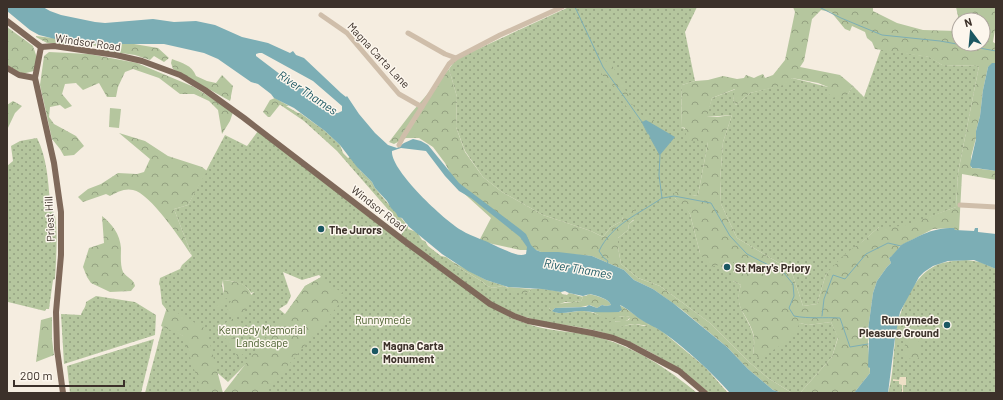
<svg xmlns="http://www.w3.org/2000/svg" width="1003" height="400" font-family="Barlow,sans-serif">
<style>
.grass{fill:url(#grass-dots);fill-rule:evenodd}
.forest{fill:url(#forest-crowns);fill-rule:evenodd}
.pitch{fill:#b5c69e}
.plaza{fill:#eee0c6}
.water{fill:#7caeb5;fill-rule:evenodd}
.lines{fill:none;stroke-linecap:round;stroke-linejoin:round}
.stream{stroke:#7caeb5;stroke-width:1}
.minor{stroke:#cfbeaa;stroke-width:5}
.major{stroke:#7f695a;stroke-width:6}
.poi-dot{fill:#1b5762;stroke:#fcf6ed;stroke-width:1.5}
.labels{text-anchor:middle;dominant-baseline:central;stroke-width:3;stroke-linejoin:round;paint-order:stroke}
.street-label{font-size:11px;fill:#3c312a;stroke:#fcf6ed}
.poi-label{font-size:11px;font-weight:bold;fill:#3c312a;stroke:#fcf6ed;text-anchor:start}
.park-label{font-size:11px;fill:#475d2b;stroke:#fcf6ed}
.water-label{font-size:12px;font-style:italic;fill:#1b5762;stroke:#fcf6ed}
</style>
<defs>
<pattern id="grass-dots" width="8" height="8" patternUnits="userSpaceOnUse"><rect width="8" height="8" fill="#b5c69e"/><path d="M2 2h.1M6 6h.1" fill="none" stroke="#94a181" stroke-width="1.8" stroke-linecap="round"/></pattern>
<pattern id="forest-crowns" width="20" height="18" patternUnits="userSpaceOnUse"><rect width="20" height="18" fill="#b5c69e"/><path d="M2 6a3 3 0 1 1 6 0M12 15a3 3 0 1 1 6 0" fill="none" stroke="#94a181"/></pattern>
</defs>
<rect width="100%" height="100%" fill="#f5ede0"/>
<g class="grass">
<path d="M569,7h128l-12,25 10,49 -13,4 -1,42 27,13v2l-10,53 -23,3 12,11 3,5 10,39 34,9c3,4 1,6 -1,10v9l8,4c-7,22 4,27 11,46 3,8 2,16 1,24l47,-32 8,2 23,-3 7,15 -6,20 -32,36h-8l-24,-15 -19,-16 -39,-39 -50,-37 -22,-8 -17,-14 -3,-17v-9l10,-8 1,-6 5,-4 -11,-3 -1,4 -11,6 -8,10 -12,-6 -48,-16 -41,-23 -19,-15 -18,-26 -9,-24 1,-30 -8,-28 7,-10z"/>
<path d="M881,49l49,8 12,8 37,1 -21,107 -2,34 -53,20h-24l-53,47 -9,30 -14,2 -11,-33 -13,-10 -42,-25 -16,-34 -1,-24 3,-38 9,-27 -26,2 6,-19 24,-9 -3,11 3,5 14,-12 35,-9 7,-6 36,9 20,7 5,-8 11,11z"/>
<path d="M282,102l7,4h-3l12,7h2l25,18 15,14 3,8 5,5 2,-1 10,13 3,8 6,3 4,7h2c11,14 22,25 33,38v3l9,3 5,8 3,1 3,5 13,10 5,1 7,5v2l30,18c7,8 13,5 22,4 7,6 15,8 24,6l2,-3c10,-1 21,1 30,3l1,2 5,1 2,-2 14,4 -2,4 -8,1h-8l-16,6c8,9 22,3 33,3 7,0 12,2 17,4 5,2 11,2 16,2 6,0 10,-2 15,0 -3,6 -9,4 -15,4l1,6 19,-3 9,2 6,-2 13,8 42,35 23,26h-19c-35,-29 -72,-53 -116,-63 -26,-6 -53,-7 -77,-16 -43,-17 -79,-51 -115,-79l4,-6 -68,-78 -33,-30 -25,-17z"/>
<path d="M258,131l253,187c7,2 13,5 20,7 21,7 45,6 66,12 38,10 70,31 100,56h-453l1,-28 -17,17 -15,-13 -51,-65 -2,-18 -1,-2 1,-6 20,-9 2,-4 10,-9 -18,-47 14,-4 37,-70 22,11zM283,272l19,8 17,-5 2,2 -16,9 -20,28 -6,-5 8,-5 4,-8zM223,280c11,1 23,3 28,13l3,-1 -4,4 -11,-12 -14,14 -3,-13z"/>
<path d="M37,138c10,20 11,42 13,64 0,5 4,9 5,14 3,18 1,45 0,63l-2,1 -4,29h-3l-1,2 -37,-9 -1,-2v-134l6,-5 -2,-15 9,-5z"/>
<path d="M966,260l14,2 16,7v124h-108c5,-16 5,-35 7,-52 1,-23 16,-63 38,-74 10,-6 21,-6 33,-7z"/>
<path d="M96,296l39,6 21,13 -1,20 -91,29 -3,-50 20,1c1,-5 5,-7 5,-13z"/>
<path d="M163,325l26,14 16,54h-60z"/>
<path d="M154,339l-13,54h-71l-3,-27z"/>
</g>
<g class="forest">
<path d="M793,7h80v4l24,12 26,7 34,1 1,-15 -2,-9h39v16l1,1 -3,18 3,2v19l-8,4 -5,23 -3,26 -4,15v7l-5,19v11c8,0 16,2 25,3v9l-34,-6 -3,57 -4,-1 -2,-2 -20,1 -33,17 -5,8 -6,4 2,5 -4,4 -10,14 -4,12 -5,37 1,7 -1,5 2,31 -16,20h-54l32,-36 6,-19 -7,-16 -23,3 -8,-2c-8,17 -26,28 -43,35l-4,-3c1,-8 2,-14 0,-22 -6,-20 -20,-25 -12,-48l-8,-4c-3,-9 6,-13 1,-19l-25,5 -9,-14 -10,-39c-4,-7 -14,-11 -16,-20l2,-3c9,0 13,6 22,4l10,-53v-2l-21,2 -2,-14 -4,-1 1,-42 13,-4 13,-1 15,-4 14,3 7,-1 2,-3 8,3 4,-2 5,-2 2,4 8,-3 12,-15 10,-48zM821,10l10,2 14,17 5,2 2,-5 13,6 2,6 5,4 3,7 54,8 13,8 37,1 -21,107 -2,34 -53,19 -24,1 -16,14 -18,13 -19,20 -9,30 -14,2 -11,-33 -13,-10 -42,-25 -16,-34 -1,-24 3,-38 9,-27 -15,2h-10l5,-19 23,-9 -2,11 3,5 14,-12 38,-9 4,-6 26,5 10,4 1,7 3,4 16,-4 5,-8 -13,-11 -40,-8 4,-6 8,-42zM959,20h24v24h-24z"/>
<path d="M7,27l26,19 4,12 -3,13 -12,3 -15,-9z"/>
<path d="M36,36l65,8 27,-1 30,5 11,10 -5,4 -10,-6 -4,4 -15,-5 -34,-5 -2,-4 -52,-3 -11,-6z"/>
<path d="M49,52l40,2 48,9 57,24 39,25 -3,9 -8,13 -4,-24 -9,-9 -15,-7h-14l-21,-16 -26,-9 -8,3 -7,15 -2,10h-9l-8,-14 -16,7 -7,-7 -11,1 -3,10 10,12 -7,3 -5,-4 -10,2 -1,10 5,7 22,12 8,10 -10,9 -10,1 -4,-7 -8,-10 -12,-54 4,-29z"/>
<path d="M172,59c10,4 20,6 24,17l11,5 9,2 6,-8 11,11 -2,10v2l-1,3 -57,-32 -2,-6z"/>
<path d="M606,61c12,6 8,16 18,22l-1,3 7,11 2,2 -1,3c2,4 7,11 11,13 5,3 11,3 14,8l-1,2 -9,-5 -7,3 -4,-5 -17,-23 -4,-9 -8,-2 -3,-4v-4l-5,-9 5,-5z"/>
<path d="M449,69l8,28 -1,30 9,25 18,25 19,15 41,23 48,16 12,6 8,-10 11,-6c2,-8 5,-12 14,-13v9l-7,7 -1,6 -10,8v9l3,17 17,14 22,8 50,37 39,39 19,16 24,15h-10l-9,-3 -25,-21 -21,-22 -46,-38 -28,-20 -19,-9 -10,-10 -32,-14 -51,-4 -5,-2h-16l-41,-9 12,-23 -33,-30 -13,-25 -12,-16 -14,-9h-13l-12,6 -5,-2 23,-30z"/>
<path d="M275,98l7,4 -12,15h-2l-5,-5 7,-12z"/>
<path d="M13,101l9,5 -7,7 -8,17v-25z"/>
<path d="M119,133l26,8 23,15 34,11 5,4 -19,34 -14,4 18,47c-10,-15 -42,-63 -59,-66 -8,-2 -16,2 -23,6l-4,-2 -23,8 -5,-5 10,-8 13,-5 17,-11 19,1 7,-2 6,-13z"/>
<path d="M360,170l12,12 3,6h-2l-4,-7 -6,-3z"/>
<path d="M102,216c10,8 18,18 19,32 0,7 -1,17 2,24 4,6 11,7 12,14l-4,5 -21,1 -19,-9 -4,-6 -4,-10 6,-19 15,-5z"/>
<path d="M453,262l33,18 19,6c-10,1 -15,4 -22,-4l-30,-18z"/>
<path d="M322,277l11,11 8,3 5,5 -81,97h-63l-19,-57 -22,-10 6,-19 39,22 17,64 49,-63 14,-15 19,-29z"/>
<path d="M223,280c13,2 26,2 29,18l-5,4 2,4 -5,5 3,3 -12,3 -9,-9 5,-7 -5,-3 -6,11 -4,-2c4,-5 9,-11 8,-17 0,-4 -1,-6 -1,-10z"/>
<path d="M507,287l24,2 -2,3 -7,2 -12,-3z"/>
<path d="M589,294c7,2 19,4 22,11l-5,1 -4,-1 -5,3 -7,-3 -9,2 -26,1 -3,3 -3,-3c2,-4 4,-5 8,-4l24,-3 2,-4 -1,-1h4z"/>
<path d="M619,305c12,5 19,14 31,19 -7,3 -8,0 -15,0 -9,0 -18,6 -26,3l-1,-4c8,-3 14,-1 21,-3l1,-3c-6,-3 -12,1 -19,1 -6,1 -13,-3 -18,-6h26l2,-1v-2z"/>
<path d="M52,317v22l2,16 -18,7 5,-42z"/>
<path d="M230,319h5l5,4 2,5 -2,3 -9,6 7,6 7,10 -7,4 -17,-25 -1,-4z"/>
<path d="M909,336l8,1c4,8 5,16 0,23l-11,-2 -3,-4 3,-14z"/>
</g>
<path class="pitch" d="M110,108l11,1 -2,19 -10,-1z"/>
<path class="plaza" d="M900,377h6v8h-3v8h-1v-8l-3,-1v-3h-6v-2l6,1z"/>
<g class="water">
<path d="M7,7h36l7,4 11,4 34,7 10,1 48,-4 21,3 22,-1 19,4 27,12 26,6 22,10 3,-2 3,4 8,3 37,35 5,4 1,-1 12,18 16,19 13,12 9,3 7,-5 9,-4 8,2 7,4 31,38 61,46 6,5 5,11 5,5 5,2h17l34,4 32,14 10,10 19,9 20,14 54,44 21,22 25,21 9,3h-52c-20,-22 -42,-43 -66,-60 -8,-6 -17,-9 -24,-14 -7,-5 -12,-10 -20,-14l2,5 -3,2c-12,0 -24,1 -35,-1 -10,-1 -23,5 -32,0l3,-3 31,-1 3,-2 8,3 5,-3 4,1 5,-1c-3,-7 -14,-9 -21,-11l-7,2 -14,-3 -4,-2 -4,1 -19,-3 -34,-2 -22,-7 -18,-9 -26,-17 -34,-28 -6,-8 -4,-1 -2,-4 -5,-5 -4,-7 -12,-13 -3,-6 -15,-15 -17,-22 -15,-14 -31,-23 -20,-10 -3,-4 -13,-10 -7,-2 -33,-23 -14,-6 -40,-9h-63l-46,-5 -16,-4 -9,-5 -23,-19zM259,53h3l51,28 29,25v5l-4,2h-3l-19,-17 -35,-21 -25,-19v-2zM401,148l25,3 19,25 14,15 12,7 49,39 7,10 -1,7c-6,3 -14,-1 -21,-4 -8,-3 -16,-8 -25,-11 -6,-3 -13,-5 -19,-9 -17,-10 -71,-60 -69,-79z"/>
<path d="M992,63h4v108c-8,-1 -16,-3 -24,-3l-2,-3 6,-26v-8l4,-15 3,-26 5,-23z"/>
<path d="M646,120l29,17 -15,18 -18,-33z"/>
<path d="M954,228l1,2 19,1 1,-3h3v4l18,2v35l-22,-9 -26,1 -15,5 -9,6 -5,5 -19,35 -5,26 -7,55h-34l16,-20v-5l-2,-1 1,-27 -1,-10 5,-37 4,-12 10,-14 4,-4 -2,-5c6,-4 10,-12 14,-14 19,-9 28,-16 51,-16z"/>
</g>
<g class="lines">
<g class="stream">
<path d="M575,7l28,60 39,55 6,12"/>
<path d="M819,7l22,11 41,17 58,6 56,10"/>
<path d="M663,198l11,-2 37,7 19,33 17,18 37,19 9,11 1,12 -5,12 5,8c15,3 30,1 46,2l10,29 18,-3"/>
<path d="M607,264l1,-3 -5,-4 -4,-6c13,-27 40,-37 63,-53l-3,-23 1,-20 -10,-18"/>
<path d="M822,316l2,-17 9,-24 12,4 21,-25 22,-11 13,3"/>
</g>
<g class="minor">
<path d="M321,15l26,18 52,61 23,13"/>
<path d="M408,33l37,21 11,4"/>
<path d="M399,145l4,-8 46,-73 7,-6 44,-23 62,-28"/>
<path d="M960,205l36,2"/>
</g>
<g class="major">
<path d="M7,21l34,26"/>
<path d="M41,47l13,-1 62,9 26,6 38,14 25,15 39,28 163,125 83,61 24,12 14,5 64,12 21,5 15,6 51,27 26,22"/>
<path d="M41,47l-6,31 19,85 7,49v43l-5,57 1,37 6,44"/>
<path d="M7,68l12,7 16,3"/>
</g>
</g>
<g class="poi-dot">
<circle cx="321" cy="229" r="4"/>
<circle cx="727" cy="267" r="4"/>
<circle cx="947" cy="325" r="4"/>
<circle cx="375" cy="351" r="4"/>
</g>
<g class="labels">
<g class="street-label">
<text transform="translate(88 42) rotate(8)">Windsor Road</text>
<text transform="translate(379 55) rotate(47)">Magna Carta Lane</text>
<text transform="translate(379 208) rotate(38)">Windsor Road</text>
<text transform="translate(49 219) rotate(-93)">Priest Hill</text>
</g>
<g class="poi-label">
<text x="329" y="229">The Jurors</text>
<text x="735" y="267">St Mary's Priory</text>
<text x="939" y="319" text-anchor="end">Runnymede<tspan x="939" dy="13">Pleasure Ground</tspan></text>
<text x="383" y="345">Magna Carta<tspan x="383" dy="13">Monument</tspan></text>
</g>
<g class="park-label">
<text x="383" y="319">Runnymede</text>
<text x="262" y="329">Kennedy Memorial<tspan x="262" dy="13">Landscape</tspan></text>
</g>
<g class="water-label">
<text transform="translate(308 92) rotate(34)">River Thames</text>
<text transform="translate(578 268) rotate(10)">River Thames</text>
</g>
</g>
<rect width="1003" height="400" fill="none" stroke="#3c312a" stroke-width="16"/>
<g transform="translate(971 32) rotate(344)"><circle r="19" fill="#fcf6ed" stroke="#afa79f"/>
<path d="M0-3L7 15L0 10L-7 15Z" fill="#1b5762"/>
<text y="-6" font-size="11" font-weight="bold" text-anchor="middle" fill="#3c312a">N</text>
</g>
<path d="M14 380v6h110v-6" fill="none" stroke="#3c312a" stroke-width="2"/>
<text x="20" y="380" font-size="12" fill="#3c312a" stroke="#fcf6ed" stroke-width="3" paint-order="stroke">200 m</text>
</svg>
